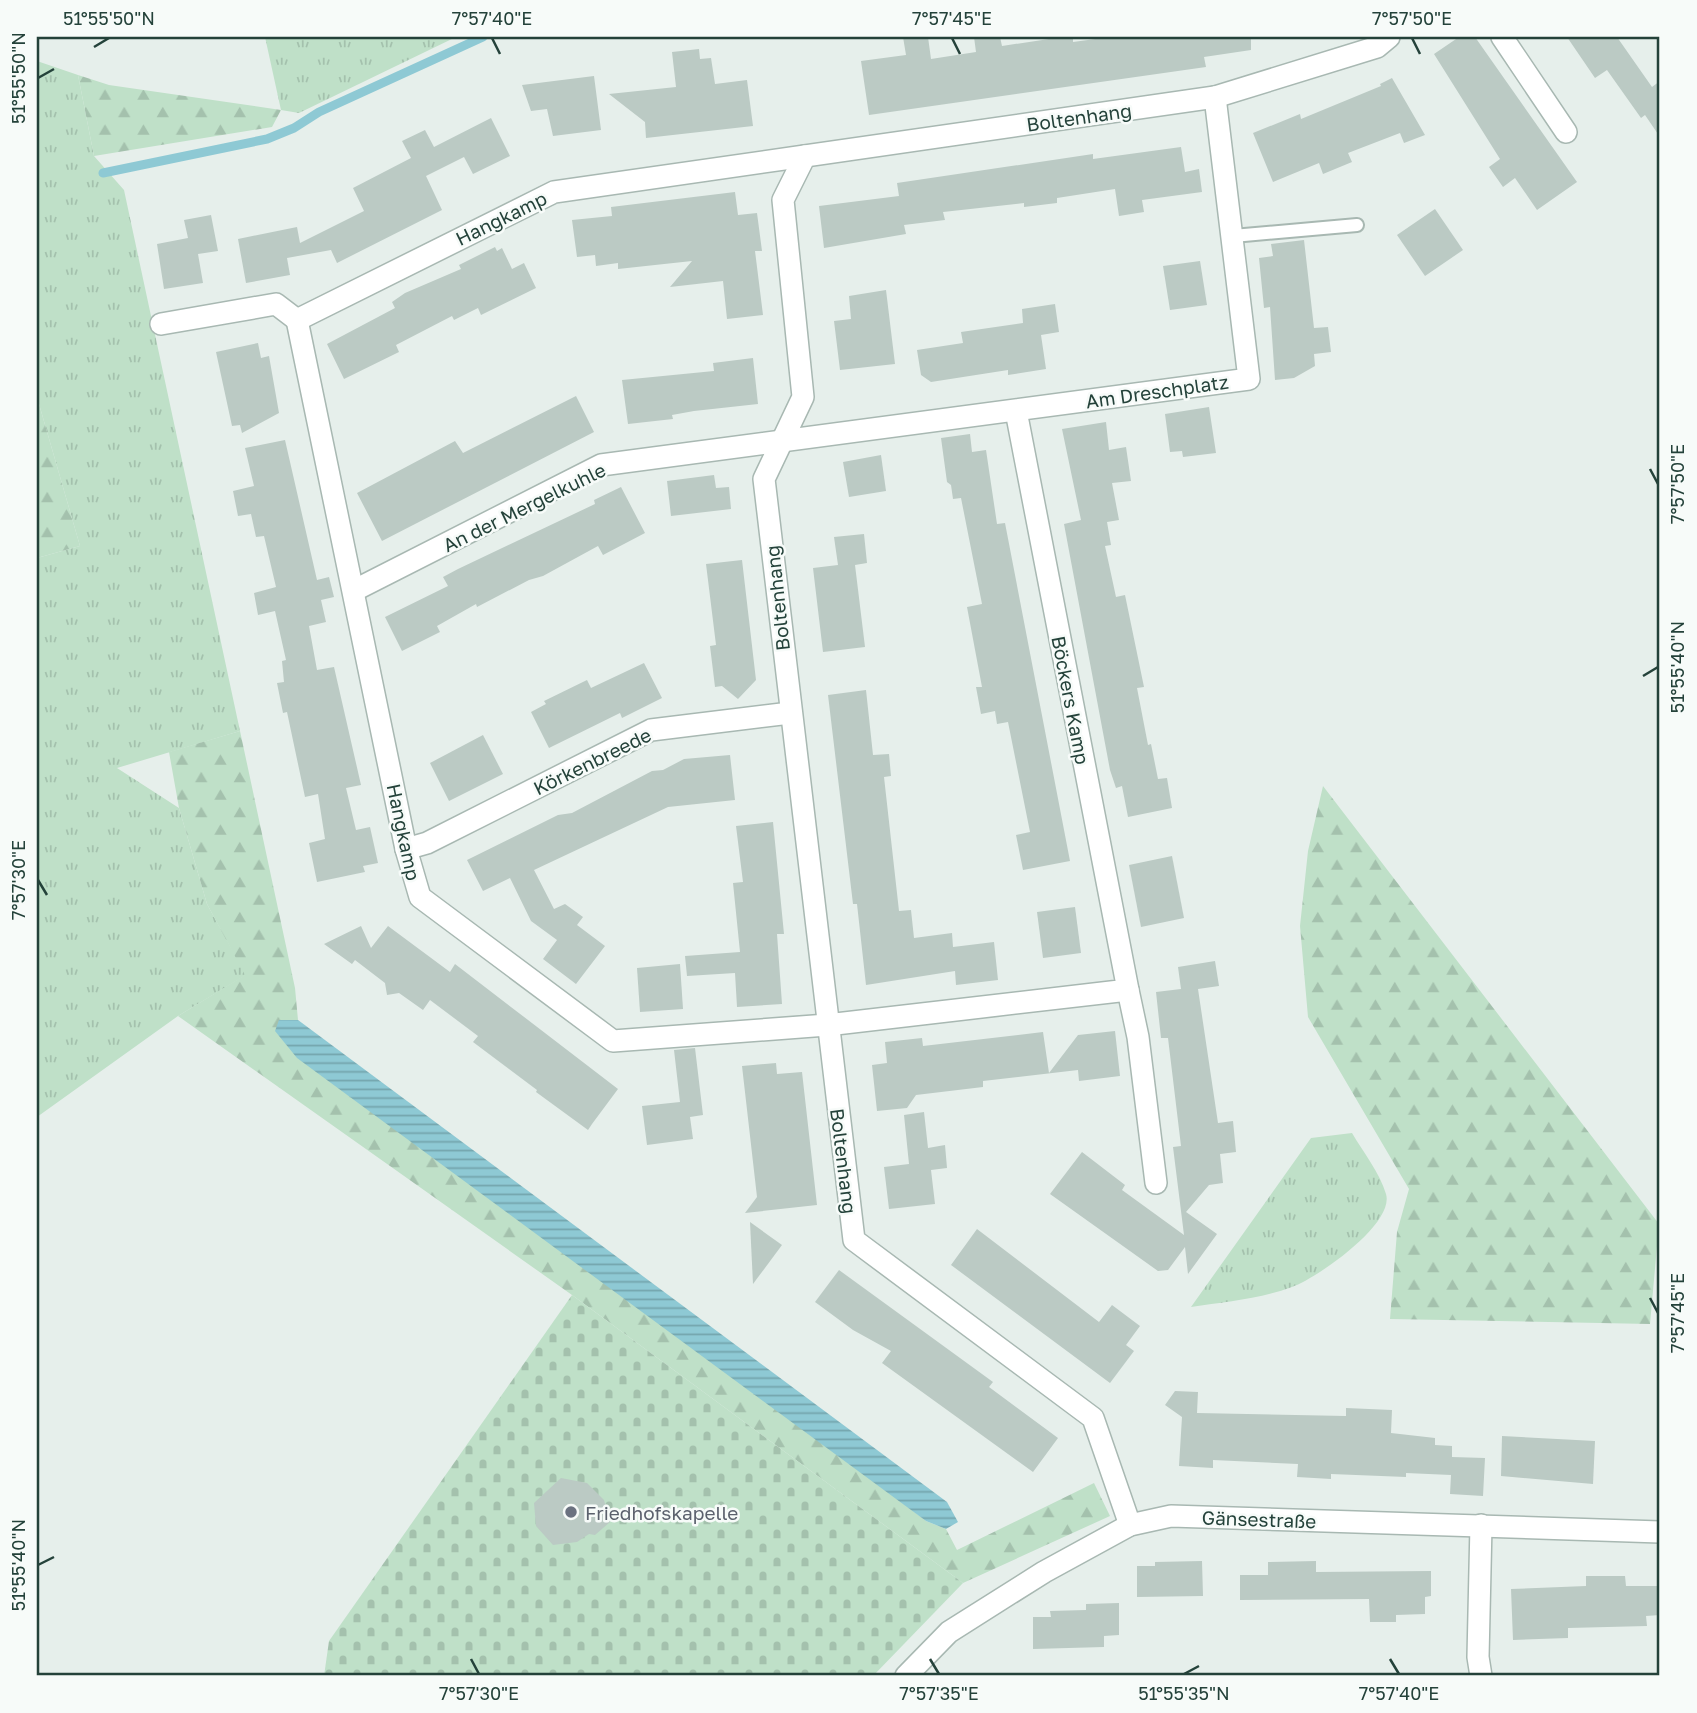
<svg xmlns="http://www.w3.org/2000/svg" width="1697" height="1713" font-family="'Golos Text',sans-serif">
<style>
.grass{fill:url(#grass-tufts)}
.forest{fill:url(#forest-firs)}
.cemetery{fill:url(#cemetery-stones)}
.water{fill:url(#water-rules)}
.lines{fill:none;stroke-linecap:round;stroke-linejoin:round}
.stream{stroke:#8ec9d4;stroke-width:9}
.building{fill:#bbcac4}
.service-casing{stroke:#a8b8b2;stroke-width:16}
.minor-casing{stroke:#a8b8b2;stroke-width:24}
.service{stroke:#fff;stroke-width:12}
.minor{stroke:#fff;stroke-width:21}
.ticks{fill:none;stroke:#24423a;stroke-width:2.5}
.worship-dot{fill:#6b7280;stroke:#f7fbf9;stroke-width:2.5}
.labels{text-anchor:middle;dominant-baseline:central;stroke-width:5;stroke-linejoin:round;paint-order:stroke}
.street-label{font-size:19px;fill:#24423a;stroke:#f7fbf9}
.worship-label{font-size:19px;fill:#5b616d;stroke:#f7fbf9;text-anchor:start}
.neatline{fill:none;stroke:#24423a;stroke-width:2.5}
.ticks-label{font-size:18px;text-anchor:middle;fill:#24423a}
</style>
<defs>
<pattern id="grass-tufts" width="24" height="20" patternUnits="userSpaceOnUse" patternTransform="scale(1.75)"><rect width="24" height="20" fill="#bfe0c8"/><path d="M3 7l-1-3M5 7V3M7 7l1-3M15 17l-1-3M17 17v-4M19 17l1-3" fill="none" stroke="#a4c1ad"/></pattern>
<pattern id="forest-firs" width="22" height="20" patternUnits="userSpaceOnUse" patternTransform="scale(1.75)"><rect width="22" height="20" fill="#bfe0c8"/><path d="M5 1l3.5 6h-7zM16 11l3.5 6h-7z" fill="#a4c1ad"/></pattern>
<pattern id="cemetery-stones" width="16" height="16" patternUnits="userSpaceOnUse" patternTransform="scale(1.75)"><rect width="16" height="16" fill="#bfe0c8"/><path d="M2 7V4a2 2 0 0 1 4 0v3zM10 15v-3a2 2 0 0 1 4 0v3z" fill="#a4c1ad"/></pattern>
<pattern id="water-rules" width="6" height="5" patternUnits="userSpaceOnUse" patternTransform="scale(1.75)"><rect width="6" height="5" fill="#8ec9d4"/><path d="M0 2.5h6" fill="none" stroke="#74a5ad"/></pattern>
</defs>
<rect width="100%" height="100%" fill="#e6efeb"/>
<g class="grass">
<path d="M265,37h191l-157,76 -18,-3z"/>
<path d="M37,61l41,14 16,81 30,34 116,541 -123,37 62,40 28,96 39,71 -68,41 -141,101v-559l43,-12 -43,-149z"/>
<path d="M1352,1133c11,19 28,40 34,61 9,30 -69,84 -94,93 -32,12 -67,15 -101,20l120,-169z"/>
</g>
<g class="forest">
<path d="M78,75l31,10 172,25 -9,17 -178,29z"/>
<path d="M37,397l43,149 -43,12z"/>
<path d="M240,731l55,257 3,32h-19l647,501 20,8 11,21 137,-67 16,33 -147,67 -391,-288 -394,-279 67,-41 -38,-71 -28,-96 -10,-56z"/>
<path d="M1323,786l336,438 -9,100 -260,-5 7,-87 12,-43 -101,-172 -8,-91 8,-75z"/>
</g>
<path class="cemetery" d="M572,1295l391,288 -90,93h-549l5,-35z"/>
<path class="water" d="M279,1020h19l649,482 11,20 -12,7 -20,-8 -629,-463 -22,-27z"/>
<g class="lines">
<path class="stream" d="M103,173l164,-34 27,-11 25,-16 164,-75"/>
</g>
<g class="building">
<path d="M903,37h25l3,22 45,-7 -2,-15h26l2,9 60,-9h11v5l37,-5h141v13l-47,7 2,10 -337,48 -8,-54 45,-6z"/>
<path d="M1459,37h16l102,145 -40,28 -22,-32 -12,9 -14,-20 11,-8 -66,-105z"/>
<path d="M1567,37h50l35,50 8,-6v56l-15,-22 -4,3 -34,-48 -12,8z"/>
<path d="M699,49l1,10 11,-1 4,26 32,-4 6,46 -107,12 -1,-16 -36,-28 67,-7 -4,-35z"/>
<path d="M594,76l7,54 -48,6 -6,-27 -16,2 -9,-26z"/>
<path d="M1392,78l33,57 -21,8 -4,-10 -52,20 4,9 -29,12 -4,-11 -46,19 -20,-49 47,-19 1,5 80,-33 -1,-2z"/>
<path d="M491,118l19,38 -37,18 -9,-17 -38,19 16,34 -105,53 -6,-13 -44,8 3,17 -44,8 -8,-44 59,-12 3,16 64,-32 -11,-23 58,-30 -9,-17 23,-11 9,17z"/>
<path d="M1181,147l4,25 14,-3 3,23 -60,8 2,12 -25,4 -4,-27 -58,9v5l-33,4v-4l-81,9 2,8 -41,5 2,9 -82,14 -5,-42 80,-10 -2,-13 196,-29v5z"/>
<path d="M735,192l3,23 19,-2 5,38h-7l8,64 -36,4 -4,-38 -53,6 22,-26 -74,8v-6l-22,3 -1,-11 -18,2 -5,-37 40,-4 -1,-9z"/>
<path d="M1435,209l28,41 -38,26 -28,-41z"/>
<path d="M211,215l7,36 -20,3 5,29 -39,6 -7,-45 31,-6 -4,-18z"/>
<path d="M1304,240l10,88 14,-1 3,25 -17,2 1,12 -21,12 -19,2 -5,-73 -6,1 -5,-50 14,-2 -2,-12z"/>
<path d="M495,247l2,4 5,-3 10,21 12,-6 12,25 -55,27 -3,-7 -24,12 -2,-4 -56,29 3,7 -55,27 -17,-35 68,-36 -3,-6 13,-9 56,-24 -2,-4z"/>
<path d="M1200,261l7,44 -37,5 -7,-44z"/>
<path d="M886,290l9,74 -55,6 -6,-49 17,-2 -2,-23z"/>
<path d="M1055,304l4,28 -18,3 5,34 -38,6v-5l-77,12 -10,-7 -4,-25 46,-7 -2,-11 62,-9 -1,-14z"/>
<path d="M258,343l3,15 8,-2 10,57 -37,20 -2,-8 -8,1 -16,-74z"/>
<path d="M753,358l5,46 -64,7 -22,4 1,4 -45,5 -6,-44 92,-9 -1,-8z"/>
<path d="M576,396l18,36 -212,109 -25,-48 98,-52 8,12z"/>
<path d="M1209,407l7,46 -33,4 -1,-6 -12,1 -5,-38z"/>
<path d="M1106,422l3,28 17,-3 5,34 -19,2 7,37 -12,2 4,23 -6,1 11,51 9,-2 19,92 -7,1 11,57 3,-1 7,35 9,-1 5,30 -44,9 -6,-31 -6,2 -6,-18 -46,-246 17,-4 -19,-91z"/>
<path d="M970,434l2,18 14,-2 11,74 8,-1 65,338 -47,9 -7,-35 14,-3 -22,-110 -11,2 -2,-13 -14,3 -5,-27h6l-15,-80 15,-3 -21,-106 -8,1 -2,-14 -4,-3 -6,-44z"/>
<path d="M285,440l32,140 12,-3 5,20 -13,3 5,22 -17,4 8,44 17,-3 27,118 -15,3 10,42 14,-3 8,36 -15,3 2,6 -48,10 -8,-39 16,-4 -7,-45 -13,3 -18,-85 -4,1 -6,-30 7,-1 -2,-21 4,-1 -11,-49 -17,4 -4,-22 22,-6 -12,-51 -8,1 -5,-23 -13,2 -5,-25 21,-5 -9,-38z"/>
<path d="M881,455l5,36 -37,6 -6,-35z"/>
<path d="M714,475l2,13 13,-1 2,22 -60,7 -4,-35z"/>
<path d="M621,487l24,46 -42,22 -5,-9 -55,30 -14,4 -52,27 -1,-3 -39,22 3,6 -38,19 -17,-34 63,-31 -5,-9 15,-8 137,-65 -1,-4z"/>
<path d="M864,534l3,29 -12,2 10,82 -42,5 -10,-84 25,-3 -4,-28z"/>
<path d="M742,560l14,120 -18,19 -16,-13 -7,1 -5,-41 6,-1 -10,-81z"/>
<path d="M644,663l18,35 -40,20 -2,-5 -71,35 -18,-36 15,-8 -2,-3 43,-21 4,8z"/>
<path d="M866,690l7,65 16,-1 2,22 -7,1 15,134 12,-1 3,28 38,-5 1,14 41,-5 4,38 -42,5 -1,-14 -89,14 -9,-81h-4l-25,-209z"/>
<path d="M483,735l20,39 -54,27 -19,-38z"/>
<path d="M730,755l5,45 -67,7 -134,63 20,39 11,-5 18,13 -6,8 28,21 -29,38 -33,-25 14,-19 -26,-19 -21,-43 -27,13 -16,-31 91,-45 14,-2 80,-42 11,-1 21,-11z"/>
<path d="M773,822l11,112h-7l5,70 -45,3 -2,-34 -48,3 -2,-20 55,-4 -7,-69 10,-1 -7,-56z"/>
<path d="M1172,856l12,62 -43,9 -12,-62z"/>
<path d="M1075,907l6,46 -38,5 -6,-46z"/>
<path d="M361,926l10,22 17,-22 62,46 5,-8 163,125 -26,35 -4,6 -52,-38 1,-2 -64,-48 5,-6 -48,-36 -7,10 -24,-17 -12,2 -2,-12 -30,-23 -3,4 -28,-20z"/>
<path d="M1215,961l4,25 -21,3 20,134 15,-2 3,31 -16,2 3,29 -14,2 -23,27 31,22 -29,40 -3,-27 -17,23 -10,1 -108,-77 32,-42 43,33 -3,5 62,45 -11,-88 8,-1 -13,-108h-7l-5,-46 25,-3 -3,-22z"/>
<path d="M680,964l3,45 -43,3 -3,-44z"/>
<path d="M1115,1031l5,45 -41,5 -1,-11 -95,11v6l-67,8 -9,13 -30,3 -5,-46 15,-2 -2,-21 37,-4 1,8 120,-14 6,41 29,-38z"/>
<path d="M695,1048l8,67 -13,2 3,22 -46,6 -5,-39 38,-4 -6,-52z"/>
<path d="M776,1063l1,11 25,-2 15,133 -72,8 12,-16 -15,-131z"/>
<path d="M924,1112l4,36 17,-3 2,23 -16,2 4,34 -46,5 -5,-42 25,-3 -5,-49z"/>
<path d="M750,1222l32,23 -29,39z"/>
<path d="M977,1229l122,93 13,-17 28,21 -14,19 8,6 -24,32 -159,-118z"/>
<path d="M839,1270l154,112 -4,5 69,51 -25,34 -151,-109 9,-12 -38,-21 -38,-28z"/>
<path d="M1175,1391l23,1 -1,21 149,3v-8l46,2 -1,23 44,5v7l17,1v11l33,1 -2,38 -33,-2 1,-19 -45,-2v4l-75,-3v5l-34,-2 1,-13 -85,-4v8l-34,-2 3,-49 -17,-12z"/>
<path d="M1502,1436l93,5 -2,43 -92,-8z"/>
<path d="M561,1478l26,5 17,17 6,22 -15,13 -6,-1 -12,8 -24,3 -17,-19 -2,-23z"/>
<path d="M1202,1561l1,35 -66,1v-31h18v-4z"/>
<path d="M1316,1561v11l115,-1v25l-6,1v17l-29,1v7h-26l-1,-23 -129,1v-25h28v-13z"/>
<path d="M1586,1576h39l1,10h34v29l-14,1 1,10 -79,2v10l-55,2 -2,-51 75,-3z"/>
<path d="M1119,1603v32l-15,1v11l-71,2v-32h18l-1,-6 36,-1v-6z"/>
</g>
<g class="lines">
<g class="service-casing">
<path id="service" d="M1233,236l124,-11"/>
</g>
<g class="minor-casing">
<g id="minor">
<path d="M1502,37l64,95"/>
<path d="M805,156l-251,36 -257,128 109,529 14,48 193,144 214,-16 301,-35 -112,-579"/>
<path d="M161,324l115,-20 21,16"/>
<path d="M355,590l246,-125 648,-86 -34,-282"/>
<path d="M406,849l21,-6 224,-113 139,-17"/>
<path d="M1128,990l10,47 18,146"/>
<path d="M1130,1525l-37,-107 -239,-178 -90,-761 39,-82 -20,-197 22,-44 410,-59 162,-50 12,-10"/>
<path d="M1481,1525l-3,132 3,19"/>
<path d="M906,1676l43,-44 95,-60 86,-47 41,-9 489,16"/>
</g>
</g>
<use href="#service" class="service"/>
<use href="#minor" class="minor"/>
</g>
<path class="ticks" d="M492,38l8,16M952,38l8,16M1412,38l8,16M94,47l15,-9M38,78l16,-9M1650,469l8,15M1643,676l15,-9M38,880l9,15M1650,1298l8,15M38,1565l16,-8M471,1659l8,15M930,1659l9,15M1390,1659l9,15M1184,1674l15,-8"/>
<circle class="worship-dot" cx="571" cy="1512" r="7"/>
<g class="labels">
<g class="street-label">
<text transform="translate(1079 117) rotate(-8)">Boltenhang</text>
<text transform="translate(501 218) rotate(-26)">Hangkamp</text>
<text transform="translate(1157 391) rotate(-8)">Am Dreschplatz</text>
<text transform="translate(524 507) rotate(-26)">An der Mergelkuhle</text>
<text transform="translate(777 598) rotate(-96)">Boltenhang</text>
<text transform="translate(1071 700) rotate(79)">Böckers Kamp</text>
<text transform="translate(592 761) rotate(-26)">Körkenbreede</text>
<text transform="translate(404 832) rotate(78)">Hangkamp</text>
<text transform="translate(844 1161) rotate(83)">Boltenhang</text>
<text transform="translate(1259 1519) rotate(2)">Gänsestraße</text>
</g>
<g class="worship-label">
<text x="585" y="1512">Friedhofskapelle</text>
</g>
</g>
<rect width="1697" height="1713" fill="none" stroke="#f7fbf9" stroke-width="77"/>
<rect x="38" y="38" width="1620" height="1636" class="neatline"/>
<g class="ticks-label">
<text x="109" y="25">51°55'50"N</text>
<text x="492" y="25">7°57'40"E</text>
<text x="952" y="25">7°57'45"E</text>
<text x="1412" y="25">7°57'50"E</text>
<text transform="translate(19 78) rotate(-90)" y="6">51°55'50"N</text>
<text transform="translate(1678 484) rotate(-90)" y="6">7°57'50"E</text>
<text transform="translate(1678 667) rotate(-90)" y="6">51°55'40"N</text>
<text transform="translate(19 880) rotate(-90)" y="6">7°57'30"E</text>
<text transform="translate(1678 1313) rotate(-90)" y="6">7°57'45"E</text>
<text transform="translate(19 1565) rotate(-90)" y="6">51°55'40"N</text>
<text x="479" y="1700">7°57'30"E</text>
<text x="939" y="1700">7°57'35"E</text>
<text x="1184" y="1700">51°55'35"N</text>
<text x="1399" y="1700">7°57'40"E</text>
</g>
</svg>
